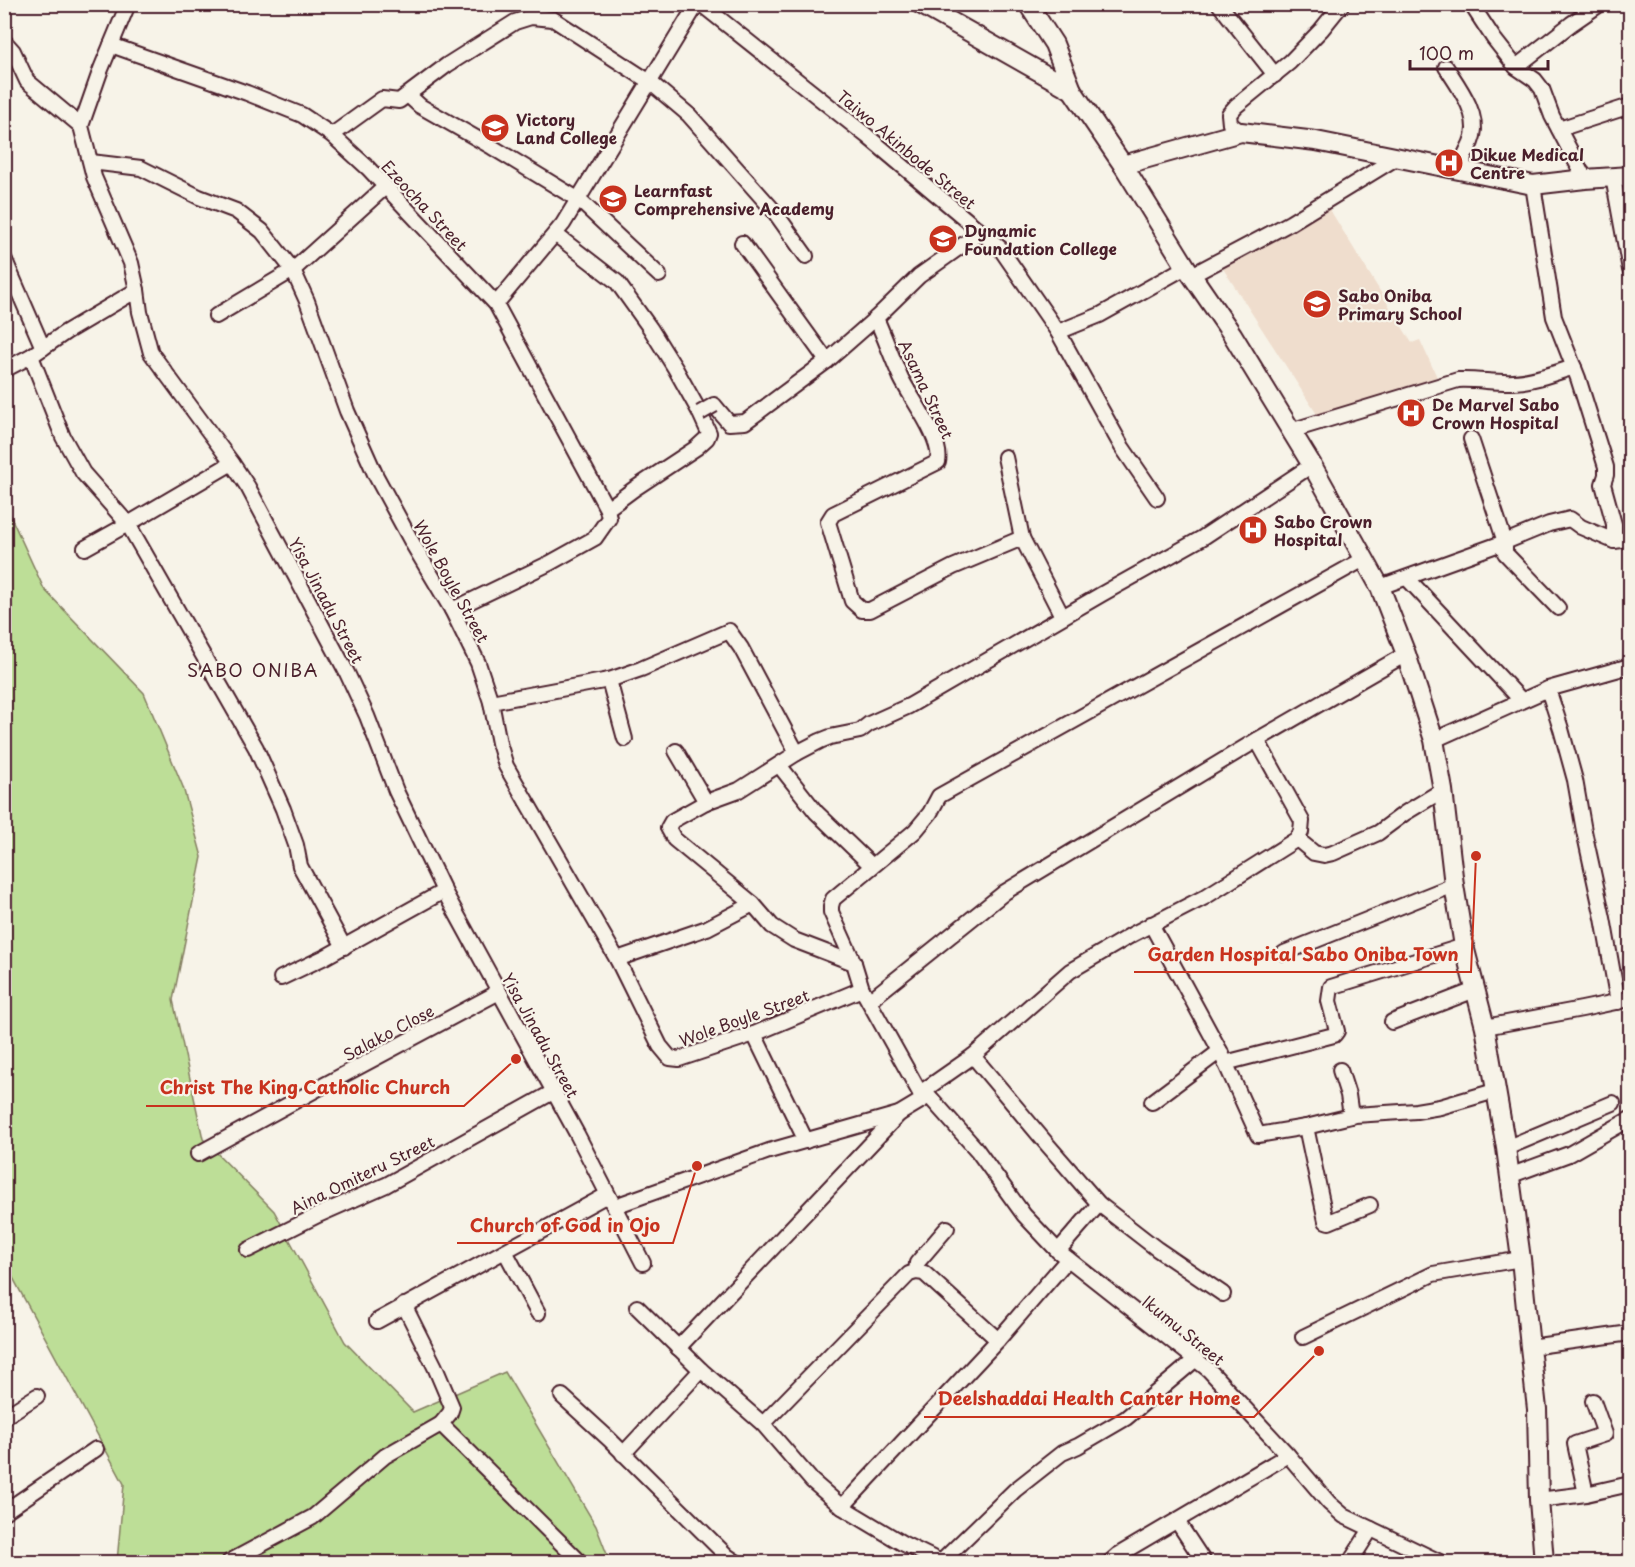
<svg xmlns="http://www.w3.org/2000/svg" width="1635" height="1567" font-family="'Playpen Sans',sans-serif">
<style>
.built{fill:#efddcd}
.green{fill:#bdde97;stroke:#847e61;stroke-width:1.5}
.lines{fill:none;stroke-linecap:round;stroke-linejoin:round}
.minor-casing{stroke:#4a1f2b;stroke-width:18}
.major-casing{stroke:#4a1f2b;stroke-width:22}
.minor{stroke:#f7f3e8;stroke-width:14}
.major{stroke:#f7f3e8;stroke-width:18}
.minor-bridge-casing{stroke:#4a1f2b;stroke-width:18;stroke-linecap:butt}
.minor-bridge{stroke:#f7f3e8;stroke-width:14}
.labels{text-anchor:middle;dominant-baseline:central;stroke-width:4.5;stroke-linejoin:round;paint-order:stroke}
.poi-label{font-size:16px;font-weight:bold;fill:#4a1f2b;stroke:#f7f3e8;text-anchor:start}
.street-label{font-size:16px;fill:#4a1f2b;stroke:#f7f3e8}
.neighbourhood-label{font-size:18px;letter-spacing:1.5px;fill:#4a1f2b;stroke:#f7f3e8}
.leader{fill:none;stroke:#c8321e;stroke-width:2}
.callout-dot{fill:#c8321e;stroke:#f7f3e8;stroke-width:2}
.callout-label{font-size:18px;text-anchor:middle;font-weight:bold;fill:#c8321e;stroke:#f7f3e8;stroke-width:4.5;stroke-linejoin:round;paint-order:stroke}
</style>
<rect width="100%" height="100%" fill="#f7f3e8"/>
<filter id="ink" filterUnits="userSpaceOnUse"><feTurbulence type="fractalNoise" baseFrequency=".0167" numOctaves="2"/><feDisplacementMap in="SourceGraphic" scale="12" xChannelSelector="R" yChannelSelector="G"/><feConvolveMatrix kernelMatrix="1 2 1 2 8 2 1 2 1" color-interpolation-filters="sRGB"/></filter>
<g filter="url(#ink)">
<path class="built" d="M1327,205l85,138 8,-3 17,37 -117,42 -98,-152z"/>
<path class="green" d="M4,502l40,87 100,104 39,94 19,70 -29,143 30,139 71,72 71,131 68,70 92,-40 91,154 14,36h-493l7,-78 -119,-221z"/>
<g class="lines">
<g class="minor-casing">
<g id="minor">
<path d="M128,4l-27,65 -20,57 13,51 37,86 6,27 3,22 11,41 81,110 16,24 99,186 20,43 29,75 48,100 133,243 66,129"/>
<path d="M701,4l166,132 133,112 58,84 64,115 35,51"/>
<path d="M1219,4l56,71"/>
<path d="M1471,4l23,35 22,28 19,13 7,9 10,27 33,63"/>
<path d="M4,41l9,10 14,30 54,45"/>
<path d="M111,45l136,48 55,22 30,20 36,33 128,136 111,205"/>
<path d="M1446,67c12,19 33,46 27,69 -4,17 -12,16 -9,35"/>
<path d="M1516,67l55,-43 29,-20"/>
<path d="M408,95l12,11 72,41 87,53 80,75"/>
<path d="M1559,129l71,-23"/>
<path d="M1241,132l-11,-8 -1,-10 7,-8 54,-44 31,-32 21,-26"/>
<path d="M332,135l50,-36 17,2 48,-36 68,-43 16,-5 22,2 97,63 39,33 85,96 32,45"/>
<path d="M91,162l50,6 58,29 37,14 26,20 31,39 14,31 40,110 29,65 38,70 38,64 26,53 13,39 8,41 7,23 111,193 43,87 10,12 9,1 75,-25 108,-45"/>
<path d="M1613,177l17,93"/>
<path d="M1533,185l21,132 24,61 28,89v8l-3,9 11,40v17"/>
<path d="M742,243l85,118"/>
<path d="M4,258l39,90"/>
<path d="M1192,275l98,-52 106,-65"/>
<path d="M496,304l67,-80 134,-220"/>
<path d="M216,316l77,-46 92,-83"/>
<path d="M876,318c9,20 16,40 25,60 10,21 42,61 37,84l-105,52 -5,8 24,79 10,9h8l83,-43 69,-29"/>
<path d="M1058,332l42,-17 86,-48"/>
<path d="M31,356l32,81 20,36 45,51 -43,24"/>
<path d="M4,370l27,-14 35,-24 71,-42"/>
<path d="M714,405l15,18 16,-1 82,-61 49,-43 43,-42 62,-44"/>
<path d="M1290,431l168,-51c19,-1 37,3 56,2 20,-1 41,-9 60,-15"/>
<path d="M1471,439l34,103v11l53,55"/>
<path d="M1005,457l17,81 40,78"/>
<path d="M232,463l-104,61 128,224 27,61 13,36 4,21 44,81"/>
<path d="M1407,578l114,122"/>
<path d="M1380,587l125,-45 44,-18 21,-5 11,8 33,14 16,-2"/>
<path d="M452,610l98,-47 45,-25 14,-20 -2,-9 27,-20 62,-41 11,-10 2,-5 -10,-22 -24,-43 -25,-40 -33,-46 -62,-48"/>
<path d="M609,680l16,59"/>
<path d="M1548,689l13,40 14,51 9,51 19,87 15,84"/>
<path d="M491,702l118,-22 32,-11 88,-38 12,17 56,105"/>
<path d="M1434,740l114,-51 82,-23"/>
<path d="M676,751l30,51"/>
<path d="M779,765l37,47 56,54"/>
<path d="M1297,839l17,14 10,2 9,-2 45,-20 27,-20 38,-23"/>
<path d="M753,904l-79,-65 -6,-11 4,-7 34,-19 33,-12 58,-37 23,-12 10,-4 30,-6 9,-7 40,-18 193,-112 100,-56 110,-73"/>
<path d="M1151,924l69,127 38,84 48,-8 49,-12 61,-4 24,-4 55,-16"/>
<path d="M1284,953l170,-68"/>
<path d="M617,959l90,-31 46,-24 19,22 22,14 60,23 8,26 58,104 9,3 48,54 47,65 34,36 151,119 79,85 41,48 15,13 96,46"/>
<path d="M854,963l-23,-51v-6l2,-7 82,-68 15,-18 9,-17 425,-237"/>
<path d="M281,978l44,-21 119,-66"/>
<path d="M869,1001l136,-109 252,-152 149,-86"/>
<path d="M1392,1022l83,-32"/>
<path d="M1485,1027l97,-18 48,-10"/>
<path d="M754,1034l52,107"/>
<path d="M973,1056l97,-85 63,-37 72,-37 92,-58 4,-7 1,-11 -45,-81"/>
<path d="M1225,1063l109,-28 3,-4 -8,-30 2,-14 133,-41"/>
<path d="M1340,1070l8,25 3,21"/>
<path d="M920,1093l53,-37 73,87 53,61 58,45 66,45"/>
<path d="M1152,1102l68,-51"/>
<path d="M1306,1127l20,94 3,1 41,-17"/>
<path d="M1506,1148l107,-45"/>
<path d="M198,1154l119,-65 182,-97"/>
<path d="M1509,1176l60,-22 61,-35"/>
<path d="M615,1206l154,-55 130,-37 30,-18"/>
<path d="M248,1250l70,-35 68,-30 167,-93"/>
<path d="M505,1251l33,62"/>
<path d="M1058,1251l41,-47"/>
<path d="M916,1272l1,-9 30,-35"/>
<path d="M637,1307l64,63 62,54 49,57 30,26 60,36 39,19"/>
<path d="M377,1321l230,-126"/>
<path d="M1303,1337l130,-63 88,-15"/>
<path d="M1530,1347l100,-14"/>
<path d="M678,1348l221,-234"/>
<path d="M562,1396l47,43 118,117 9,6"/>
<path d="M4,1417l33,-21"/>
<path d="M441,1424l139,138"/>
<path d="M763,1424l146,-150 7,-2 8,1 74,67"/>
<path d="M623,1454l78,-84"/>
<path d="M1586,1494l-11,-50 30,-10 -12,-33"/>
<path d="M1539,1500l47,-6 44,-10"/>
<path d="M842,1507l156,-167 70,-81"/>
<path d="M4,1512l92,-63"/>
<path d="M1177,1521l27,41"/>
<path d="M229,1562l84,-45 72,-61 56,-32 9,-11 2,-6 -17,-40 -31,-62"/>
<path d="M941,1562l74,-72 47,-37 16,-7 48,-28 70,-59"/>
<path d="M1110,1562l8,-7 170,-100"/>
<path d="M1350,1562l21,-33"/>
</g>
</g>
<g class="major-casing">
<g id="major">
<path d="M920,4l152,86 51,75 63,102 46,67 80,131 68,122 26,67 28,86 9,50 11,95 10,61 21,81 21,121 15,111 9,88 7,62 2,91 5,62"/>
<path d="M1028,4l26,40 18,46"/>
<path d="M1123,165l118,-33 75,9 217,44 52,-6 45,-3"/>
</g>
</g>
<use href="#minor" class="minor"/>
<use href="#major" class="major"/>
<g class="minor-bridge-casing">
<path id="minor-bridge" d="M700,413l14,-8"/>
</g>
<use href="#minor-bridge" class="minor-bridge"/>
</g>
</g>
<defs>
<g id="school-disc" transform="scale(1.5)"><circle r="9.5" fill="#c8321e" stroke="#f7f3e8"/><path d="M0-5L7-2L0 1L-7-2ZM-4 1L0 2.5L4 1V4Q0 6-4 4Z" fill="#fff"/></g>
<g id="hospital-disc" transform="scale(1.5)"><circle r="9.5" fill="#c8321e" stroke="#f7f3e8"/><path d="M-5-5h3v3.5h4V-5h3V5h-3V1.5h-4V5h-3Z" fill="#fff"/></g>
</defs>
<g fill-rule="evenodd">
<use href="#school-disc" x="495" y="128"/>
<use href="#hospital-disc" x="1449" y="163"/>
<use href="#school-disc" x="613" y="199"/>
<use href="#school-disc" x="943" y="239"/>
<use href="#school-disc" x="1317" y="304"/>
<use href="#hospital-disc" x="1411" y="413"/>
<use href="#hospital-disc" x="1253" y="530"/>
</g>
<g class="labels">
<g class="poi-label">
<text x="516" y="119">Victory<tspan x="516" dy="18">Land College</tspan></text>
<text x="1470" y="154">Dikue Medical<tspan x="1470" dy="18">Centre</tspan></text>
<text x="634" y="190">Learnfast<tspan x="634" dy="18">Comprehensive Academy</tspan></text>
<text x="964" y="230">Dynamic<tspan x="964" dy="18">Foundation College</tspan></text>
<text x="1338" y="295">Sabo Oniba<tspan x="1338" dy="18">Primary School</tspan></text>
<text x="1432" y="404">De Marvel Sabo<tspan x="1432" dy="18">Crown Hospital</tspan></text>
<text x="1274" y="521">Sabo Crown<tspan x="1274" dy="18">Hospital</tspan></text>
</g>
<g class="street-label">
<text transform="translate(907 149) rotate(40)">Taiwo Akinbode Street</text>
<text transform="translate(425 205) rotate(47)">Ezeocha Street</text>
<text transform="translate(927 389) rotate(65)">Asama Street</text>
<text transform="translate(452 581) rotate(61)">Wole Boyle Street</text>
<text transform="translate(327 600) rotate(62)">Yisa Jinadu Street</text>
<text transform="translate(744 1017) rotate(-20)">Wole Boyle Street</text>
<text transform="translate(388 1032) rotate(-28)">Salako Close</text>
<text transform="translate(541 1035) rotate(61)">Yisa Jinadu Street</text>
<text transform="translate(362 1174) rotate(-26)">Aina Omiteru Street</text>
<text transform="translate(1184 1330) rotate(39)">Ikumu Street</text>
</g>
<g class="neighbourhood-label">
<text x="253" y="669">SABO ONIBA</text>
</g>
</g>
<path class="leader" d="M1476 856L1471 972H1134M516 1059L464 1106H146M697 1166L673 1243H457M1319 1351L1254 1417H924"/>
<g class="callout-dot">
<circle cx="1476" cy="856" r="6"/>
<circle cx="516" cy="1059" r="6"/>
<circle cx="697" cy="1166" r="6"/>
<circle cx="1319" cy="1351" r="6"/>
</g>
<g class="callout-label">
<text x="1303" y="961">Garden Hospital Sabo Oniba Town</text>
<text x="305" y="1094">Christ The King Catholic Church</text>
<text x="565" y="1232">Church of God in Ojo</text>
<text x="1089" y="1405">Deelshaddai Health Canter Home</text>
</g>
<rect width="1635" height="1567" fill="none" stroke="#f7f3e8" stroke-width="24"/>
<rect x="12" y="12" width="1611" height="1543" fill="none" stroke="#4a1f2b" stroke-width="2" filter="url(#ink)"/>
<path d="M1410 60v9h138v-9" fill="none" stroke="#4a1f2b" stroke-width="3"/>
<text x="1419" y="60" font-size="18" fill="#4a1f2b" stroke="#f7f3e8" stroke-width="4.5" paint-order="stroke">100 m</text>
</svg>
